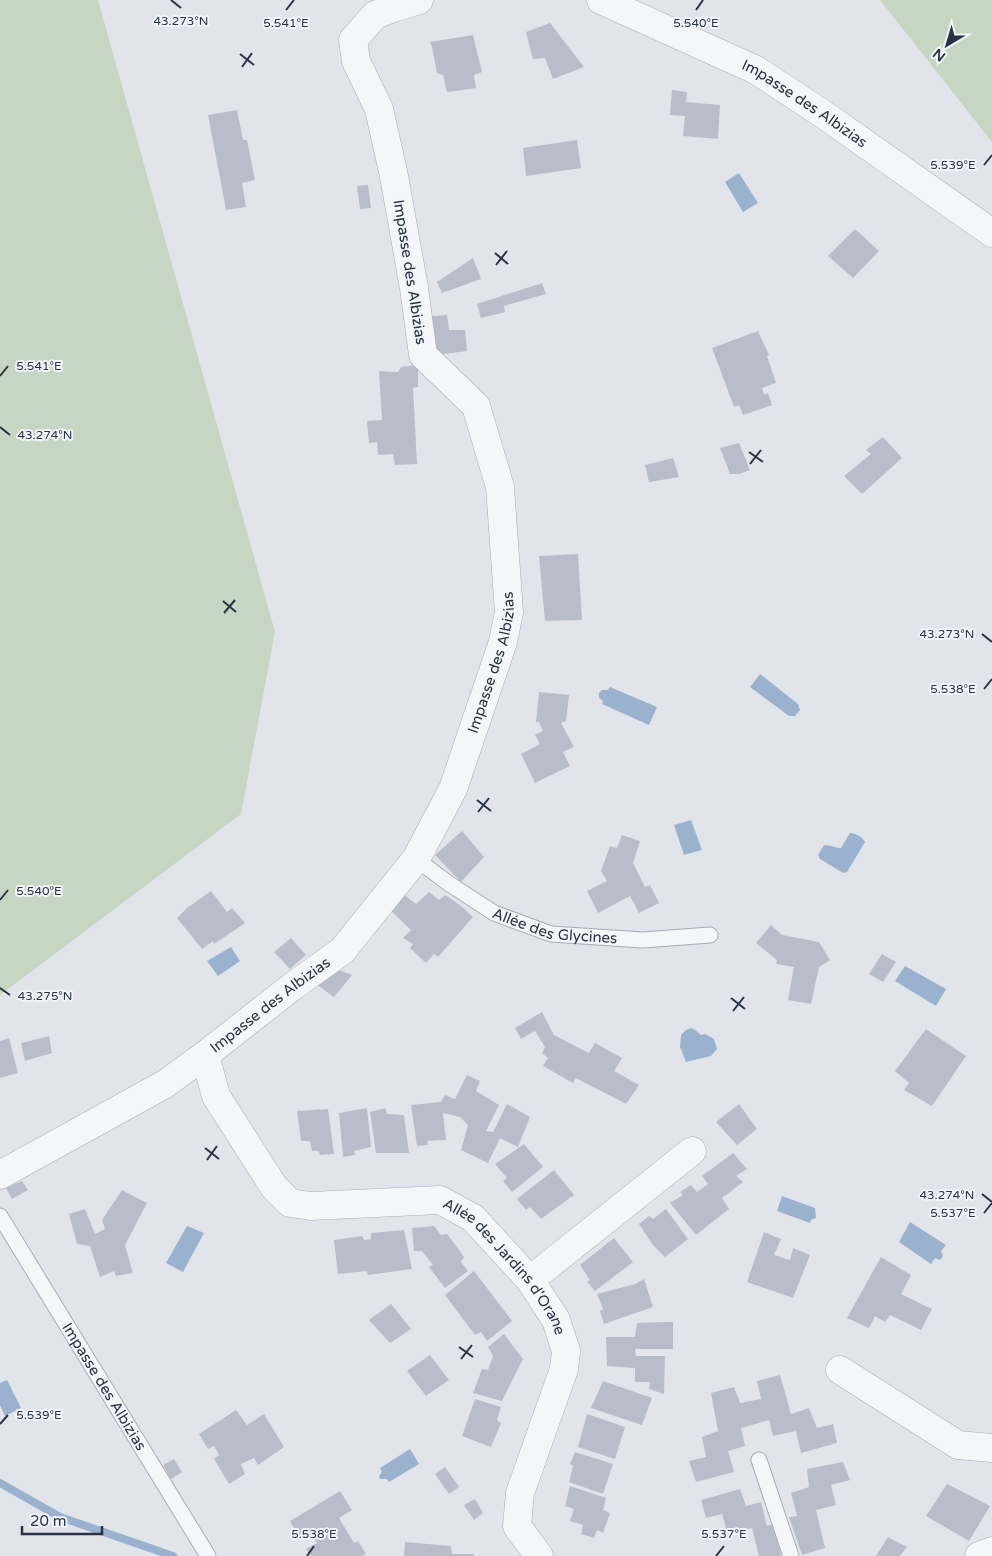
<svg xmlns="http://www.w3.org/2000/svg" width="992" height="1556" font-family="'Varela Round',sans-serif">
<style>
.green{fill:#c7d6c2}
.water{fill:#9ab2cd}
.lines{fill:none;stroke-linecap:round;stroke-linejoin:round}
.stream{stroke:#9ab2cd;stroke-width:8}
.building{fill:#b8bec9}
.lane-casing{stroke:#a6acb6;stroke-width:17}
.street-casing{stroke:#a6acb6;stroke-width:29}
.lane{stroke:#f5f6f9;stroke-width:15}
.street{stroke:#f5f6f9;stroke-width:28}
.ticks{fill:none;stroke:#283244;stroke-width:2}
.labels{text-anchor:middle;dominant-baseline:central;stroke-width:4;stroke-linejoin:round;paint-order:stroke}
.street-label{font-size:15px;fill:#283244;stroke:#f1f4f8}
.ticks-label{font-size:12px;text-anchor:middle;fill:#283244;stroke:#f1f4f8;stroke-width:4;stroke-linejoin:round;paint-order:stroke}
</style>
<rect width="100%" height="100%" fill="#e1e5eb"/>
<g class="green">
<path d="M0,0h98l177,632 -34,182 -241,181z"/>
<path d="M880,0h112v142z"/>
</g>
<g class="water">
<path d="M739,173l19,30 -15,9 -18,-30z"/>
<path d="M760,674l38,30 2,6 -5,6h-6l-39,-29z"/>
<path d="M610,687l47,20 -8,18 -47,-21 1,-3 -4,-3v-5l3,-3h6z"/>
<path d="M691,820l11,30 -18,5 -10,-30z"/>
<path d="M850,833c5,0 13,4 15,9l-18,30 -4,1 -23,-14 -2,-4 6,-10c7,0 10,3 17,3z"/>
<path d="M231,947l9,14 -22,15 -11,-15z"/>
<path d="M905,966l41,23 -10,17 -41,-25z"/>
<path d="M691,1028l4,2 6,5 4,-1 9,5 3,10 -6,7 -25,6 -6,-15 1,-12 5,-5z"/>
<path d="M782,1196l33,12 1,10 -5,2 -1,3 -33,-12z"/>
<path d="M910,1222l36,23 -5,6 2,5 -3,4 -5,-2 -4,6 -32,-22z"/>
<path d="M187,1226l17,7 -21,39 -17,-9z"/>
<path d="M7,1380l14,28 -16,8 -5,-11v-22z"/>
<path d="M410,1449l9,15 -30,18 -2,-3h-7l-1,-3 3,-4 -2,-4z"/>
</g>
<g class="lines">
<path class="stream" d="M0,1483l60,34 113,39"/>
</g>
<g class="building">
<path d="M550,23l34,44 -31,12 -8,-21 -12,1 -7,-27z"/>
<path d="M473,35l9,37 -8,3 2,13 -29,4 -4,-17 -6,-2 -5,-26 -2,-5z"/>
<path d="M672,90l15,2 -1,10 34,3 -2,34 -35,-3 2,-20 -15,-1z"/>
<path d="M237,110l6,30h4l8,40 -13,3 4,24 -20,3 -18,-95z"/>
<path d="M577,140l4,28 -55,8 -3,-28z"/>
<path d="M368,185l3,23 -11,1 -3,-23z"/>
<path d="M855,229l24,22 -26,27 -25,-22z"/>
<path d="M473,258l8,21 -39,14 -5,-11z"/>
<path d="M542,283l4,11 -42,12 1,6 -24,6 -4,-14z"/>
<path d="M447,315l2,15h16l2,21 -37,5 -6,-39z"/>
<path d="M758,331l11,24 -2,1 9,27 -14,5 2,7 4,-2 4,12 -29,10 -4,-10 -5,2 -22,-59z"/>
<path d="M418,365v22l-5,1 4,76 -22,1 -2,-11 -15,1 -1,-13 -8,1 -2,-22 15,-1 -3,-49 19,1 3,-5z"/>
<path d="M883,437l19,21 -40,36 -18,-18 27,-22 -5,-4z"/>
<path d="M739,443l11,27 -11,4h-9l-10,-26z"/>
<path d="M673,458l6,19 -30,5 -4,-17z"/>
<path d="M578,554l4,66 -37,1 -6,-65z"/>
<path d="M539,692l30,3 -3,26 -5,2 13,24 -11,5 7,14 -35,17 -14,-29 19,-10 -5,-9 8,-4 -4,-9h-3z"/>
<path d="M462,831l22,26 -23,25 -26,-27z"/>
<path d="M622,835l18,6 -7,22 12,24 5,-2 9,18 -20,10 -9,-17 -32,17 -11,-22 20,-10 -6,-10 9,-25 7,2z"/>
<path d="M211,891l16,21 5,-4 13,15 -31,21 -1,-3 -11,8 -25,-31 10,-10z"/>
<path d="M429,892l10,8 6,-5 16,11 12,11 -35,40 -4,-3 -8,9 -16,-15 3,-4 -10,-6 8,-8 -21,-20 13,-16 13,10z"/>
<path d="M771,925l11,10 37,7 11,18 -11,7 -8,37 -23,-4 6,-33 -18,-3 1,-4 -21,-17z"/>
<path d="M291,938l15,17 -16,14 -16,-17z"/>
<path d="M882,954l14,8 -13,20 -14,-8z"/>
<path d="M334,968l18,7 -18,22 -21,-15z"/>
<path d="M542,1012l12,23 35,18 6,-10 27,15 -8,13 25,14 -13,19 -50,-26 -3,5 -30,-17 5,-8 -6,-5 3,-6 -10,-16 -14,8 -6,-11z"/>
<path d="M926,1029l40,27 -34,50 -28,-16 5,-7 -14,-12z"/>
<path d="M49,1036l3,17 -27,8 -4,-18z"/>
<path d="M9,1038l9,35 -18,5v-37z"/>
<path d="M467,1075l13,6 -4,10 23,14 -13,26 7,1 14,-28 23,13 -12,30 -18,-9 -12,25 -27,-13 7,-25 -8,-8 -17,-4 3,27 -19,1 1,4 -11,1 -6,-41 30,-3 4,-7 10,4z"/>
<path d="M739,1104l18,25 -20,16 -21,-23z"/>
<path d="M367,1108l4,39 -17,4 1,4 -12,2 -4,-44z"/>
<path d="M385,1108l2,6 17,1 5,38h-33l-6,-41z"/>
<path d="M328,1109l6,45 -14,1 -1,-4h-7l-2,-10h-9l-4,-30z"/>
<path d="M524,1144l19,23 -31,25 -9,-11 4,-3 -12,-14z"/>
<path d="M733,1153l14,16 -11,7 7,6 -21,16 7,11 -33,26 -26,-32 13,-8 -3,-3 11,-7 6,7 11,-8 -6,-8z"/>
<path d="M554,1170l20,25 -33,24 -11,-12 -4,3 -9,-11z"/>
<path d="M22,1181l6,9 -16,9 -6,-11z"/>
<path d="M122,1190l25,13 -22,42 8,28 -17,3 -2,-5 -14,6 -10,-31 -13,-2 -8,-30 16,-5 10,25 10,-5 -3,-9z"/>
<path d="M666,1209l22,30 -23,18 -12,-12 -14,-21 10,-8 4,3z"/>
<path d="M434,1226l7,9 6,-1 17,23 -3,5 7,9 -23,17 -16,-21 4,-2 -11,-14h-8l-2,-23z"/>
<path d="M404,1230l8,39 -44,6 -1,-4 -29,3 -4,-34 28,-4 2,4 7,-1v-6z"/>
<path d="M764,1232l17,7 -7,16 16,5 3,-12 17,7 -17,43 -46,-16z"/>
<path d="M614,1238l19,24 -38,29 -8,-9 3,-2 -10,-15z"/>
<path d="M881,1257l30,18 -10,19 31,15 -11,21 -31,-15 -5,7 -10,-6 -6,12 -22,-10z"/>
<path d="M474,1271l38,50 -25,20 -6,-9 -6,3 -30,-40z"/>
<path d="M644,1279l9,28 -49,17 -4,-13 3,-2 -6,-15 38,-10z"/>
<path d="M391,1304l20,25 -21,14 -21,-23z"/>
<path d="M664,1322h9v27h-38l1,7h29l-1,38 -15,-5 1,-7h-15v-14l-28,-2 -1,-29h29l2,-14z"/>
<path d="M504,1334l19,25 -21,42 -29,-8 9,-24 6,1 5,-14 -5,-9z"/>
<path d="M430,1355l19,25 -23,16 -19,-25z"/>
<path d="M780,1375l11,39 18,-6 8,20 16,-4 4,19 -36,10 -5,-22 -23,5 -4,-16 -28,8 4,18 -17,5 6,21 -38,10 -7,-21 17,-4 -4,-20 16,-6 -7,-38 23,-6 6,16 21,-4 -4,-18z"/>
<path d="M603,1381l49,17 -10,27 -51,-17z"/>
<path d="M475,1399l26,8 -4,13 4,3 -10,24 -29,-11z"/>
<path d="M236,1410l11,15 17,-11 20,33 -26,18 -4,-7 -13,6 4,10 -16,10 -15,-25 5,-4 -5,-9 -6,3 -9,-15z"/>
<path d="M587,1414l38,13 -10,32 -37,-12z"/>
<path d="M575,1452l38,12 -10,30 -34,-12 4,-16 -3,-2z"/>
<path d="M174,1459l8,13 -11,7 -8,-14z"/>
<path d="M843,1462l7,18 -19,5 5,20 -20,5 9,38 -23,7 -13,-38 8,-1 -6,-23 18,-6 -2,-18z"/>
<path d="M445,1467l14,20 -10,7 -14,-20z"/>
<path d="M947,1484l43,22 -21,35 -43,-25z"/>
<path d="M570,1486l36,12 -3,12 7,3 -7,20 -6,-3 -3,8 -13,-4 2,-9 -13,-4 4,-12 -9,-3z"/>
<path d="M740,1489l6,17 15,-4 6,24 7,-2 7,32h-22l-7,-28 -24,7 -6,-21 -16,4 -5,-18z"/>
<path d="M340,1491l12,19 -13,8 15,25 4,-2 8,13 -4,2h-51l-5,-7 11,-6 -7,-13 -11,7 -9,-16z"/>
<path d="M475,1499l8,14 -9,7 -10,-15z"/>
<path d="M888,1537l19,10 -7,9h-24z"/>
<path d="M405,1542l46,4 1,8h22v2h-70z"/>
</g>
<g class="lines">
<g class="lane-casing">
<g id="lane">
<path id="s1" d="M416,859l32,24 46,30 57,21 92,6 67,-5"/>
<path id="s2" d="M0,1216l208,340"/>
<path d="M759,1460l32,96"/>
</g>
</g>
<g class="street-casing">
<g id="street">
<path id="s3" d="M601,0l155,70 67,44 169,119"/>
<path id="s4" d="M205,1055l11,41 58,91 16,16 21,3 129,-6 33,18 57,62 26,40 10,31 -2,18 -44,124 -3,33 22,30"/>
<path id="s5" d="M0,1175l165,-91 40,-29 88,-69 49,-35 74,-92 37,-70 50,-147 6,-30 -9,-125 -24,-81 -53,-51 -9,-67 -20,-112 -15,-67 -23,-48 -3,-21 22,-25 21,-8 23,-7"/>
<path d="M530,1280l162,-129"/>
<path d="M840,1370l118,75 34,3"/>
<path d="M979,1556l13,-5"/>
</g>
</g>
<use href="#lane" class="lane"/>
<use href="#street" class="street"/>
</g>
<path class="ticks" d="M171,0l10,8M286,10l8,-10M696,10l7,-10M240,54l14,11M242,67l10,-14M984,165l8,-10M495,253l13,11M496,265l11,-14M0,376l8,-10M0,427l10,8M749,452l14,10M750,464l11,-14M223,601l13,11M224,613l11,-13M982,634l10,8M984,689l8,-10M477,800l14,11M478,812l11,-14M0,900l8,-10M0,988l10,7M731,998l14,11M733,1011l11,-14M205,1148l14,11M207,1160l10,-14M982,1194l10,8M984,1213l8,-10M459,1347l14,10M461,1359l11,-14M0,1424l8,-9M307,1556l7,-10M716,1556l8,-10"/>
<g class="labels">
<g class="street-label">
<text stroke="none"><textPath href="#s3" startOffset="229">Impasse des Albizias</textPath></text>
<text transform="translate(410 272) rotate(81)">Impasse des Albizias</text>
<text stroke="none"><textPath href="#s5" startOffset="740">Impasse des Albizias</textPath></text>
<text stroke="none"><textPath href="#s1" startOffset="158">Allée des Glycines</textPath></text>
<text stroke="none"><textPath href="#s5" startOffset="320">Impasse des Albizias</textPath></text>
<text stroke="none"><textPath href="#s4" startOffset="418">Allée des Jardins d'Orane</textPath></text>
<text stroke="none"><textPath href="#s2" startOffset="200">Impasse des Albizias</textPath></text>
</g>
</g>
<g class="ticks-label">
<text x="181" y="25">43.273°N</text>
<text x="696" y="27">5.540°E</text>
<text x="286" y="27">5.541°E</text>
<text x="953" y="169">5.539°E</text>
<text x="39" y="370">5.541°E</text>
<text x="45" y="439">43.274°N</text>
<text x="947" y="638">43.273°N</text>
<text x="953" y="693">5.538°E</text>
<text x="39" y="895">5.540°E</text>
<text x="45" y="1000">43.275°N</text>
<text x="947" y="1199">43.274°N</text>
<text x="953" y="1217">5.537°E</text>
<text x="39" y="1419">5.539°E</text>
<text x="314" y="1538">5.538°E</text>
<text x="724" y="1538">5.537°E</text>
</g>
<g transform="translate(947 45) rotate(218)" stroke="#f1f4f8" stroke-width="4" paint-order="stroke">
<path d="M0-4L9 19L0 12L-9 19Z" fill="#283244"/>
<text y="-8" font-size="14" font-weight="bold" text-anchor="middle" fill="#283244">N</text>
</g>
<path d="M22 1526v8h80v-8" fill="none" stroke="#283244" stroke-width="2.5"/>
<text x="30" y="1526" font-size="15" fill="#283244" stroke="#f1f4f8" stroke-width="4" paint-order="stroke">20 m</text>
</svg>
